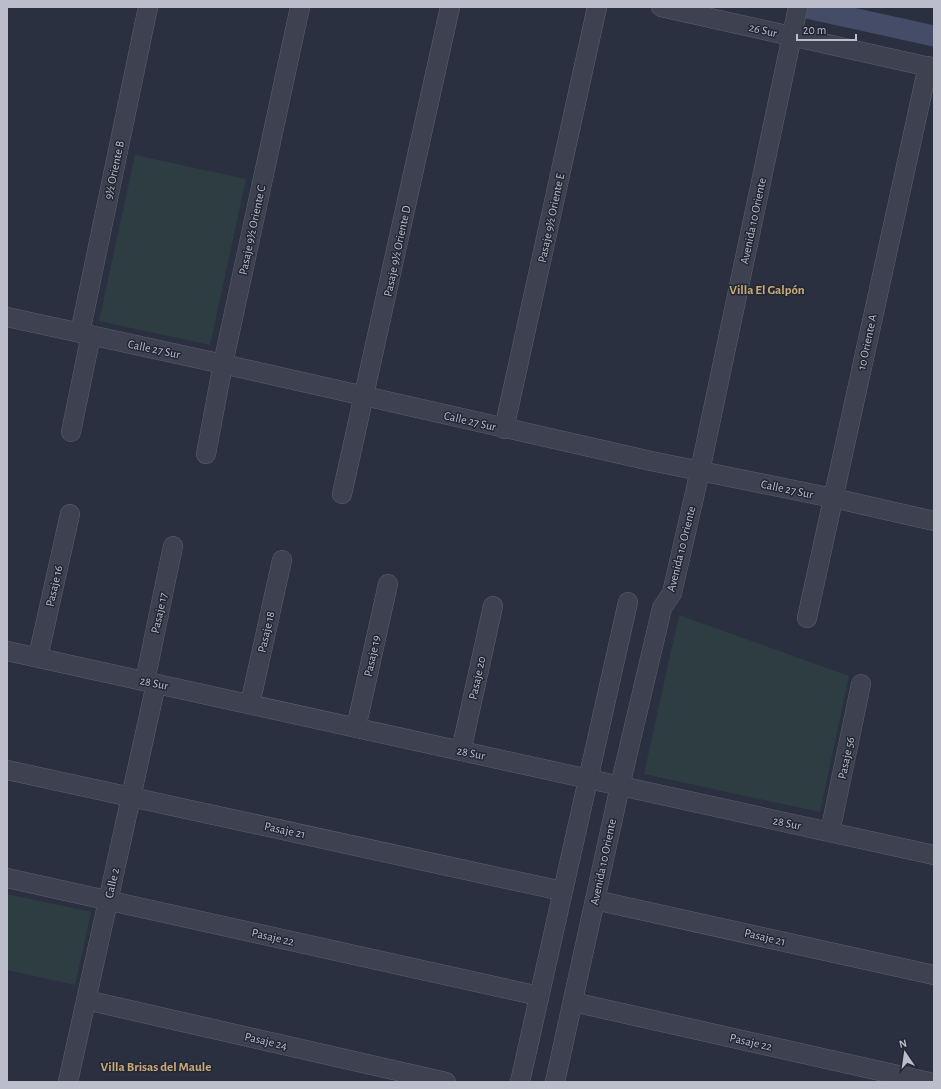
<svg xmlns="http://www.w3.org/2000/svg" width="941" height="1089" font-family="'Alegreya Sans',sans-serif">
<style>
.green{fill:#2d3d42}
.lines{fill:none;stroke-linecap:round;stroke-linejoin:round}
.canal{stroke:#444c68;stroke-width:21}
.street-casing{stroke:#5c606d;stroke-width:20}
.street{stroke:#3e4250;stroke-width:19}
.labels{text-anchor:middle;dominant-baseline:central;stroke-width:3;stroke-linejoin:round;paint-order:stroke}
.street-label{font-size:12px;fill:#bbbeca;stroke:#232735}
.neighbourhood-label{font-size:13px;font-weight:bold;fill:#c9aa77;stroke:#232735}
</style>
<rect width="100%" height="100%" fill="#2a3040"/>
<g class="green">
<path d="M135,155l111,24 -36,166 -111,-24z"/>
<path d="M679,615l170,61 -29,136 -176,-38z"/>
<path d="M7,894l84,18 -16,73 -68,-15z"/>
</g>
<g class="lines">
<path class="canal" d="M802,7l132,29"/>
<g class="street-casing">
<g id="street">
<path d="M661,7l273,61"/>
<path d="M7,317l216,47 428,97 182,37 101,23"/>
<path d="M80,333l68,-326"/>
<path d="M504,429l93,-422"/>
<path d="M71,432l20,-97"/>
<path d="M206,454l17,-90 77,-357"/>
<path d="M342,494l108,-487"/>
<path d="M807,618l121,-552"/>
<path d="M7,651l927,204"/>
<path d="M38,657l32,-143"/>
<path d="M145,681l28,-135"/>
<path d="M250,704l32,-144"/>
<path d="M356,728l32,-144"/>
<path d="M461,751l32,-145"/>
<path d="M7,770l555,121"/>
<path d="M830,832l31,-148"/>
<path d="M7,878l532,118"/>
<path d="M595,900l339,75"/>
<path d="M86,1000l360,82"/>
<path d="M573,1002l356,80"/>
<path d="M68,1082l88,-398"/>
<path d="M520,1082l108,-480"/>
<path d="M555,1082l65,-296 42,-178 10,-15 28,-122 98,-464"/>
</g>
</g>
<use href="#street" class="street"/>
</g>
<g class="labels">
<g class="street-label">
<text transform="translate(763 30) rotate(13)">26 Sur</text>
<text transform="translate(114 170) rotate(-78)">9½ Oriente B</text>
<text transform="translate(551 218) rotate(-78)">Pasaje 9½ Oriente E</text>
<text transform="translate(753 221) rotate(-78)">Avenida 10 Oriente</text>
<text transform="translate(252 230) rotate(-78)">Pasaje 9½ Oriente C</text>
<text transform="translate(397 251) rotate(-78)">Pasaje 9½ Oriente D</text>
<text transform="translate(867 342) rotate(-78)">10 Oriente A</text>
<text transform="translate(154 349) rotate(12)">Calle 27 Sur</text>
<text transform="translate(470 421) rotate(13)">Calle 27 Sur</text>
<text transform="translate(787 489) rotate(12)">Calle 27 Sur</text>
<text transform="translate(681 549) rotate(-76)">Avenida 10 Oriente</text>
<text transform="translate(54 586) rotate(-77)">Pasaje 16</text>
<text transform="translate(159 613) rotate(-78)">Pasaje 17</text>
<text transform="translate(266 632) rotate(-77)">Pasaje 18</text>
<text transform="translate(372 656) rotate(-78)">Pasaje 19</text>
<text transform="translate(477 678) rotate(-78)">Pasaje 20</text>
<text transform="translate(154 683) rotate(12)">28 Sur</text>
<text transform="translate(471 753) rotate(12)">28 Sur</text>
<text transform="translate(846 758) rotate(-78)">Pasaje 56</text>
<text transform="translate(787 823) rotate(12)">28 Sur</text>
<text transform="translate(285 830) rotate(12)">Pasaje 21</text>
<text transform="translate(603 862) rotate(-78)">Avenida 10 Oriente</text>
<text transform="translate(112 883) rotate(-77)">Calle 2</text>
<text transform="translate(273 937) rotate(13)">Pasaje 22</text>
<text transform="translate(765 937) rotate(13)">Pasaje 21</text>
<text transform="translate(266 1041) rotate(13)">Pasaje 24</text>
<text transform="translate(751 1042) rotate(13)">Pasaje 22</text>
</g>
<g class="neighbourhood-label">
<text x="767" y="290">Villa El Galpón</text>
<text x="156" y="1067">Villa Brisas del Maule</text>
</g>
</g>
<rect width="941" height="1089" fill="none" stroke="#bbbeca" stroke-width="16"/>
<g transform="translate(905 1053) rotate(347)" stroke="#232735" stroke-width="3" paint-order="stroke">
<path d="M0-3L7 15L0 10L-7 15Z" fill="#bbbeca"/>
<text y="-6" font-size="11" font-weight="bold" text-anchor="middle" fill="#bbbeca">N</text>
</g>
<path d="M797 34v6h59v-6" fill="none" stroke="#bbbeca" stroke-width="2"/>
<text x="803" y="34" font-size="12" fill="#bbbeca" stroke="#232735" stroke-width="3" paint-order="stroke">20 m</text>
</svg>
